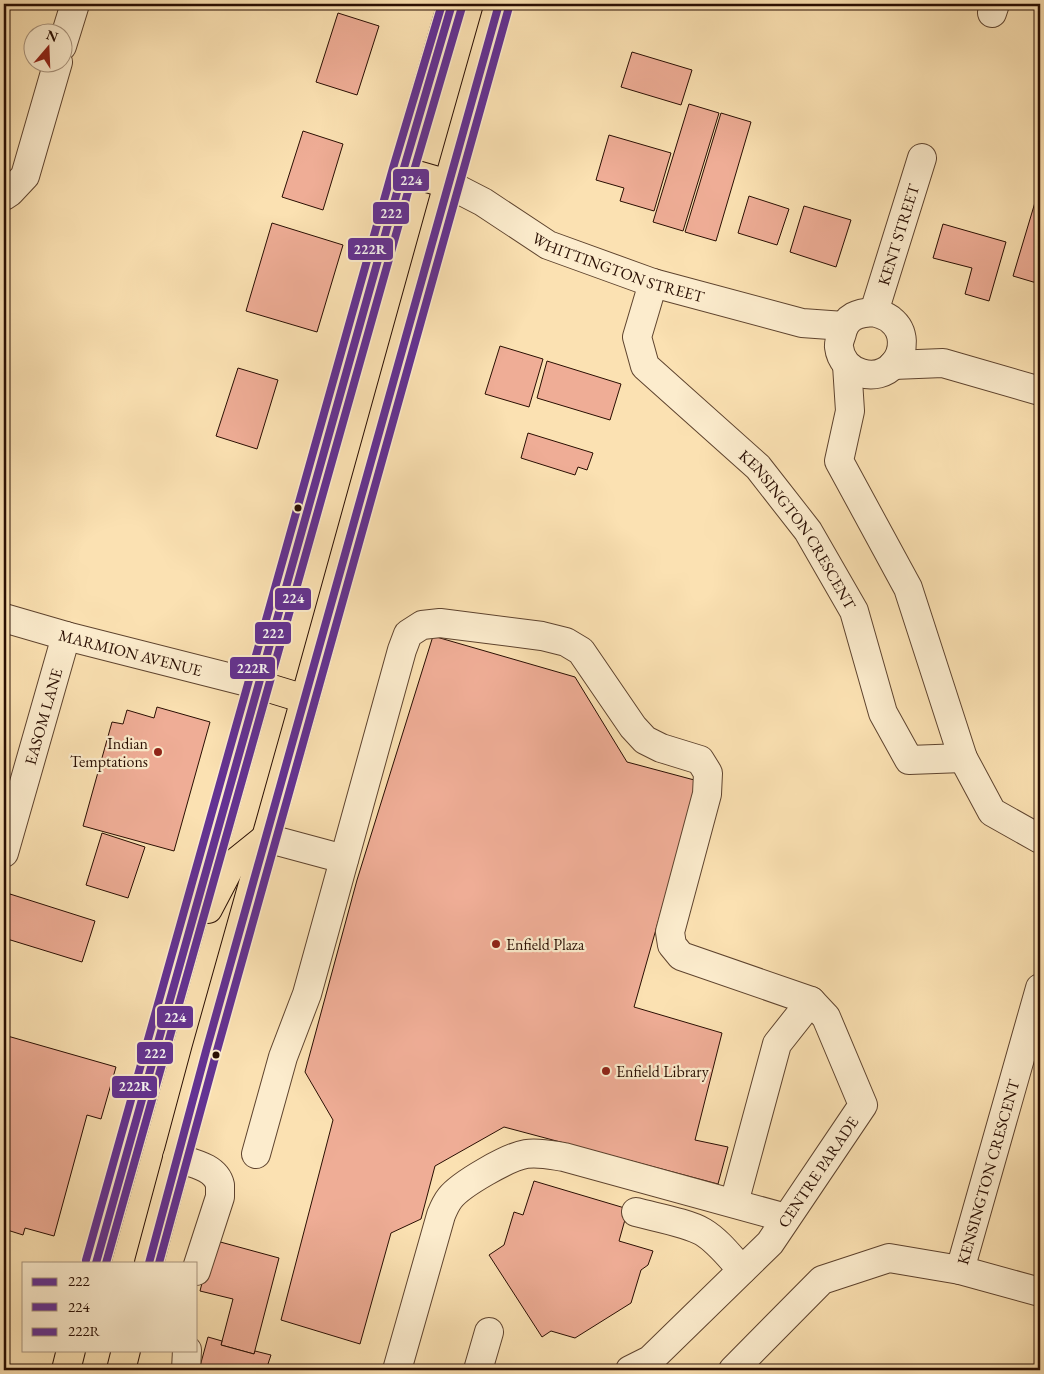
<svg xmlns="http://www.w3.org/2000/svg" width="1044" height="1374" font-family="'EB Garamond',serif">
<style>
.building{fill:#efad96;stroke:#290e02}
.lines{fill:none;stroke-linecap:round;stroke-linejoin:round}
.minor-casing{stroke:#5e432e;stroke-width:30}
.highway-casing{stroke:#290e02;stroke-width:30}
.minor{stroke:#fceccd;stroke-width:28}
.highway{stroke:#fbe1b2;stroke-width:28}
.bus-1-casing{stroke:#fceccd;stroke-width:11}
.bus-2-casing{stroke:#fceccd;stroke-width:11}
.bus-3-casing{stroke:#fceccd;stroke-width:11}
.bus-1{stroke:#633293;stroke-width:8}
.bus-2{stroke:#633293;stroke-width:8}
.bus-3{stroke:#633293;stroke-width:8}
.bus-dot{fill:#290e02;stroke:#fceccd;stroke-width:2}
.poi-dot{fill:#8f2418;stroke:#fceccd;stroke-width:2}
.labels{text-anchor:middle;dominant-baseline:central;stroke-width:4.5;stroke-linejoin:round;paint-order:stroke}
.street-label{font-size:16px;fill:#290e02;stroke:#fceccd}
.poi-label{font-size:16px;fill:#290e02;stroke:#fceccd;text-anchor:start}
.line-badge{stroke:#fceccd;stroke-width:2}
.badge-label{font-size:14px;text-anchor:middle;font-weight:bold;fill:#fff}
</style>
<rect width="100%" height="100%" fill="#fbe1b2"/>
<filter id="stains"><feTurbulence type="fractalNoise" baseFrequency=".004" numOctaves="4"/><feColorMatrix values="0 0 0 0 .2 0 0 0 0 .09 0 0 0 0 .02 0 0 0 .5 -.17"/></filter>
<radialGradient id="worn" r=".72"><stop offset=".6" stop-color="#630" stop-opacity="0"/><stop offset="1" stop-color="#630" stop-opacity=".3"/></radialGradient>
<g class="building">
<path d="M338,13l41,13 -22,69 -41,-13z"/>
<path d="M632,52l60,18 -11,35 -60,-18z"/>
<path d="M689,104l30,9 -36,118 -30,-9z"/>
<path d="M721,113l30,9 -35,119 -31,-9z"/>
<path d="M303,131l40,13 -20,66 -41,-13z"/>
<path d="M609,135l62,18 -17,58 -34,-10 4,-13 -28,-8z"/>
<path d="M1039,189h1v95l-27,-8z"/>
<path d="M749,196l40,13 -12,36 -39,-12z"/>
<path d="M804,206l47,14 -15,47 -46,-15z"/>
<path d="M272,223l71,22 -26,87 -71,-21z"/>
<path d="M943,224l63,18 -17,59 -24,-7 7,-26 -39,-10z"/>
<path d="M500,346l43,13 -14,48 -44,-13z"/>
<path d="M547,361l74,23 -11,36 -73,-22z"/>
<path d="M238,368l40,12 -21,69 -41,-13z"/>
<path d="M528,433l65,20 -6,17 -9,-3 -3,8 -54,-17z"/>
<path d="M433,636l142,41 52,85 71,19 -64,226 88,26 -27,107 33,7 -10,37 -214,-57 -69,39 -14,53 -30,14 -31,111 -79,-24 52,-200 -28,-48 52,-192z"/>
<path d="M157,707l53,15 -36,129 -91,-25 29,-104 11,2 4,-14 27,8z"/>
<path d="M102,833l43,14 -17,51 -42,-13z"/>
<path d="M10,894l85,27 -13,41 -78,-24v-25z"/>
<path d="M4,1035l112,32 -15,52 -14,-4 -33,121 -29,-8 -2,7 -19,-6z"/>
<path d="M534,1181l94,28 -9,32 34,10 -5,14 -7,5 -10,33 -56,35 -24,-7 -9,6 -53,-82 15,-10 10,-33 9,3z"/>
<path d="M213,1240l66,18 -25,96 -33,-9 12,-46 -33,-8z"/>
<path d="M208,1337l14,4 -1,4 33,9 1,-3 16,4 -5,15h-67z"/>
</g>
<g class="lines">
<g class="minor-casing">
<g id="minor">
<path d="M992,13l3,-9"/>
<path d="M62,46l13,-42"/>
<path id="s1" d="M448,184l35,18 65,43 105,38 149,40 42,3"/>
<path d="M4,196l6,-4 15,-16 33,-114"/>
<path id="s2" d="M653,283l-16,54 8,29 113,101 50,64 46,80 29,102 26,47 54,-2"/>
<path d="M874,312c5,2 13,4 17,8 14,11 14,31 3,44 -17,20 -52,10 -55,-17 -1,-4 2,-10 3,-14 4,-17 16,-20 32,-21z"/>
<path id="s3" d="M874,312l48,-154"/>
<path d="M847,365l3,46 -11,50 69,127 55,170 29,54 48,27"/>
<path d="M893,365l50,-2 97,28"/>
<path id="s4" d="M4,618l62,18 193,49"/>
<path d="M266,838l78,21"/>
<path id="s5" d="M4,853l62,-217"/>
<path d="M256,1154l27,-97 24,-63 95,-344 6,-16 14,-9 18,-2 102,13 24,6 15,9 52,76 12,13 16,8 39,12 8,13 -1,21 -37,138 2,13 9,11 130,45 15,16 37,88 -93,138 -120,117 -20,10"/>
<path d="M177,1158c15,5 39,9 43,27 0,3 0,8 0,12l-24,74"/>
<path d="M734,1203l43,-159 34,-43"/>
<path d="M636,1212c18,5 52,11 67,20 15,9 27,25 39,38"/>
<path id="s6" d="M960,1270l80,-282"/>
<path d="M186,1370l1,-20"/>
<path d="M397,1370l44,-155c2,-5 5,-12 9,-17 11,-14 58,-41 76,-44 13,-2 25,1 38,3l222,61"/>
<path d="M478,1370l11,-38"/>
<path d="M733,1370l89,-90 67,-22 71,12 80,22"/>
</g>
</g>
<g class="highway-casing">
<g id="highway">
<path d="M403,171l45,13"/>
<path d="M259,685l46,14"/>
<path d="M208,909l22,-42 36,-29"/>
<path d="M96,1263l307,-1092 49,-167"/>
<path d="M149,1263l57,-212 99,-352 143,-515 51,-180"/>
<path d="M66,1370l5,-20"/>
<path d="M121,1370l5,-20"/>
</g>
</g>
<use href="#minor" class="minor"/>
<use href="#highway" class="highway"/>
<g class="bus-1-casing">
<g id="bus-1">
<path d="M96,1263l307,-1092 49,-167"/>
<path d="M149,1263l57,-212 293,-1047"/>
</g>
</g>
<g class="bus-2-casing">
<g id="bus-2">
<path d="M106,1263l307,-1089 49,-167"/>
<path d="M159,1263l57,-209 293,-1047"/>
</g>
</g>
<g class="bus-3-casing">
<path id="bus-3" d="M86,1260l307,-1092 49,-164"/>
</g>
<use href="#bus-1" class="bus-1"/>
<use href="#bus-2" class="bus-2"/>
<use href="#bus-3" class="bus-3"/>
</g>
<g class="bus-dot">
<circle cx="298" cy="508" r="4.5"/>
<circle cx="216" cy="1055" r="4.5"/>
</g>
<g class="poi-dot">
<circle cx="158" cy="752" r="5"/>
<circle cx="496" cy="944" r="5"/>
<circle cx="606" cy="1071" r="5"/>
</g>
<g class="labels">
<g class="street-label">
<text stroke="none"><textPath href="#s3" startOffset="81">KENT STREET</textPath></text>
<text stroke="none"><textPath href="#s1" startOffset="191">WHITTINGTON STREET</textPath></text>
<text stroke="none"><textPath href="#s2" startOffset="312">KENSINGTON CRESCENT</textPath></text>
<text stroke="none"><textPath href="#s4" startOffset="131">MARMION AVENUE</textPath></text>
<text stroke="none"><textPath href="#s5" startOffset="142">EASOM LANE</textPath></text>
<text stroke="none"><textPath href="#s6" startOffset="102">KENSINGTON CRESCENT</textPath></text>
<text transform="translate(818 1172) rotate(-56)">CENTRE PARADE</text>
</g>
<g class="poi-label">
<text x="148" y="743" text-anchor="end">Indian<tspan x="148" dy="18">Temptations</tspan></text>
<text x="506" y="944">Enfield Plaza</text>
<text x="616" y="1071">Enfield Library</text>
</g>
</g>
<g class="line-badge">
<rect x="392" y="168" width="38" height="24" rx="5" fill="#633293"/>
<rect x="372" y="201" width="38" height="24" rx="5" fill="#633293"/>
<rect x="347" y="237" width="47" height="24" rx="5" fill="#633293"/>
<rect x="274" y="587" width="38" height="24" rx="5" fill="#633293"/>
<rect x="254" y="621" width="38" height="24" rx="5" fill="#633293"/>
<rect x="229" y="656" width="47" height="24" rx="5" fill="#633293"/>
<rect x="156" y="1005" width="38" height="24" rx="5" fill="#633293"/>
<rect x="136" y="1041" width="38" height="24" rx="5" fill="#633293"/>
<rect x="111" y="1075" width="47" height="24" rx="5" fill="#633293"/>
</g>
<g class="badge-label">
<text x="411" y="185">224</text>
<text x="391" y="218">222</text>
<text x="370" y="254">222R</text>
<text x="293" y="603">224</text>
<text x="273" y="638">222</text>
<text x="253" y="673">222R</text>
<text x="175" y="1022">224</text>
<text x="155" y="1058">222</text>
<text x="135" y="1091">222R</text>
</g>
<rect width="1044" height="1374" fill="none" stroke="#fbe1b2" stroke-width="20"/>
<rect x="5" y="5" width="1034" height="1364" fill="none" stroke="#290e02" stroke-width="2.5"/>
<rect x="10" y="10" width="1024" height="1354" fill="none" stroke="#290e02"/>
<rect x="22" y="1262" width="175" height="90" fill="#fceccd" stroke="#a8937c"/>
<rect x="32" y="1278" width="25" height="8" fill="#633293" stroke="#a8937c"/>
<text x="68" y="1286" font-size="15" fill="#290e02">222</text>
<rect x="32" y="1303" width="25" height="8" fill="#633293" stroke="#a8937c"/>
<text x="68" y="1312" font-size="15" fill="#290e02">224</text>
<rect x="32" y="1328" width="25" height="8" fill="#633293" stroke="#a8937c"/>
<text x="68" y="1336" font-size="15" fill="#290e02">222R</text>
<g transform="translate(48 48) rotate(19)"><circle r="24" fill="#fceccd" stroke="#a8937c"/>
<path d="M0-4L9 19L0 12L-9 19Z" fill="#8f2418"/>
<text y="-8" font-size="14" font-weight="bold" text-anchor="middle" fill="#290e02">N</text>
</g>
<rect width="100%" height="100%" filter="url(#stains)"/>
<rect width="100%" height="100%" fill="url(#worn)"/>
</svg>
